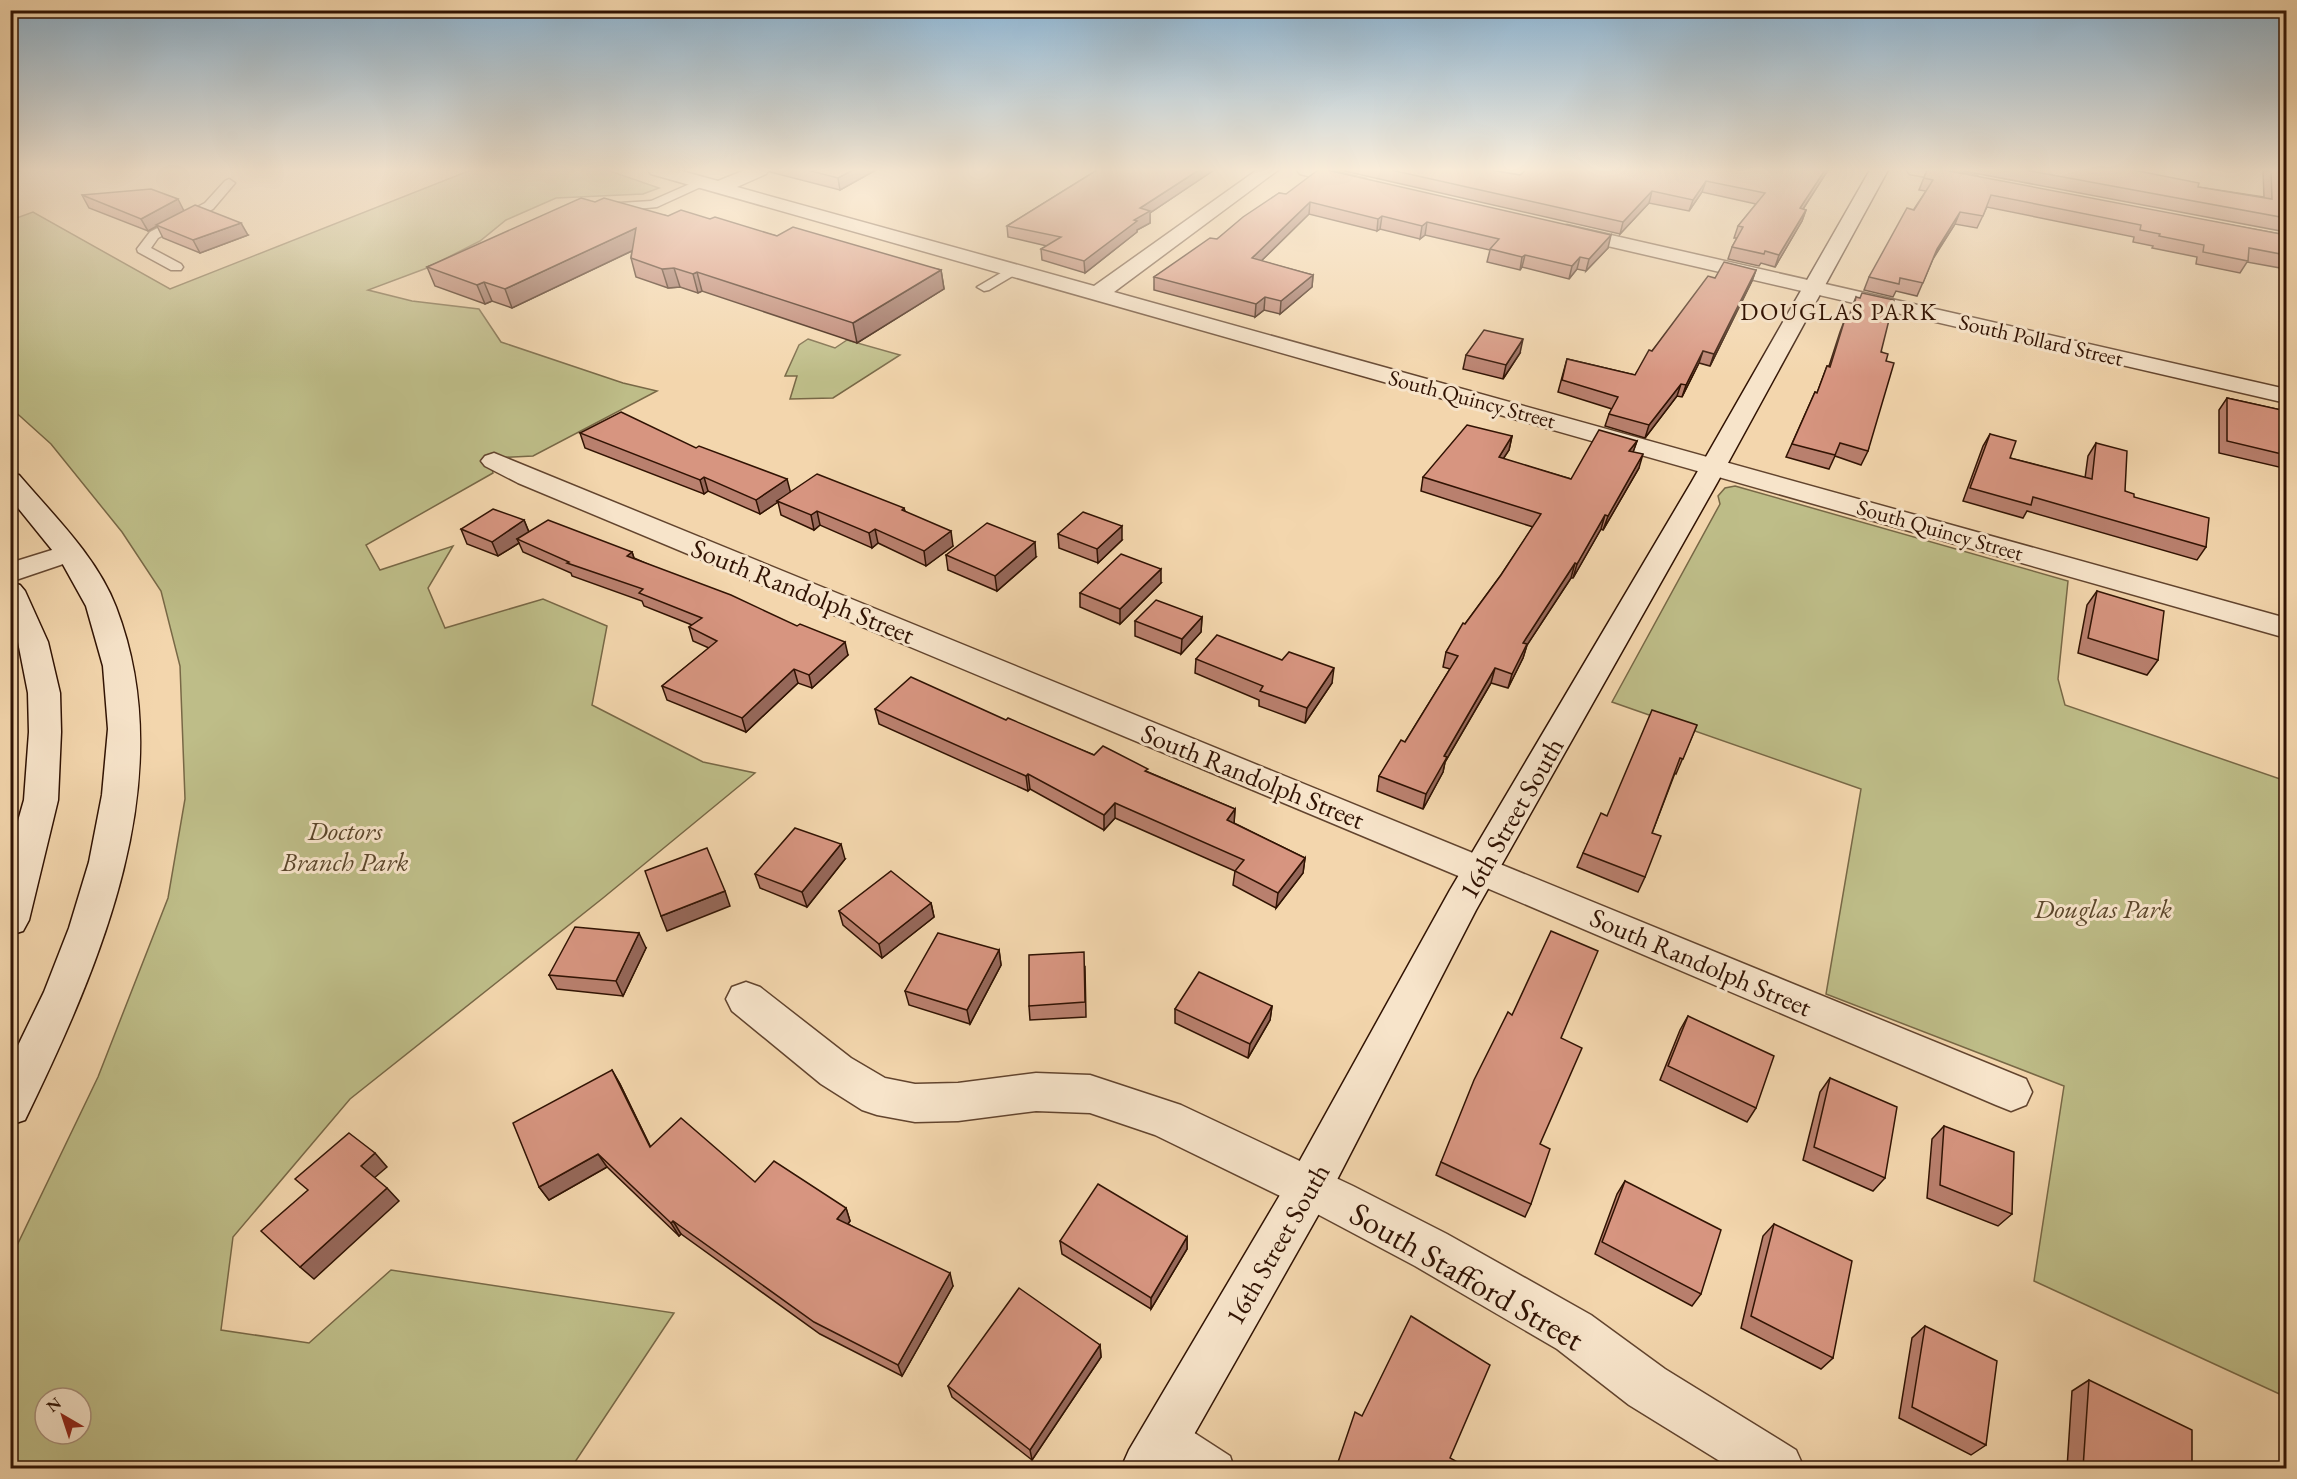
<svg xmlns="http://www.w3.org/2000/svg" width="2297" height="1479" font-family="'EB Garamond',serif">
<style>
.green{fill:#bebd88;stroke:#786846;stroke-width:1.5;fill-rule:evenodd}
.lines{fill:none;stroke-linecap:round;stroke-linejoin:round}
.lane-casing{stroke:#62442e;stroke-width:3}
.street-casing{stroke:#62442e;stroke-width:3}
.secondary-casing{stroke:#311303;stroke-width:3}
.lane{fill:#f7e4ca;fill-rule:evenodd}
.street{fill:#f7e4ca;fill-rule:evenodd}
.secondary{fill:#f7e4ca;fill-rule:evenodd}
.wall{fill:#b9806e;stroke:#311303;stroke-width:1.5}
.shaded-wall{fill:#96685a;stroke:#311303;stroke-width:1.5}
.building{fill:#d79580;stroke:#311303;stroke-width:1.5}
.labels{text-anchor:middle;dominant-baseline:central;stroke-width:6;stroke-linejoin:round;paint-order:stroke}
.far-street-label{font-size:22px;fill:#311303;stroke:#f7e4ca}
.far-neighbourhood-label{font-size:24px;letter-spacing:1.5px;fill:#311303;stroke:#f7e4ca}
.street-label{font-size:27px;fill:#311303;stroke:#f7e4ca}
.park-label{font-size:27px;font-style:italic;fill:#5b462b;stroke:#f7e4ca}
.near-street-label{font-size:33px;fill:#311303;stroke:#f7e4ca}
</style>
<rect width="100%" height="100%" fill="#f3d6ad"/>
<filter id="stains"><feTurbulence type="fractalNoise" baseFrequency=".00333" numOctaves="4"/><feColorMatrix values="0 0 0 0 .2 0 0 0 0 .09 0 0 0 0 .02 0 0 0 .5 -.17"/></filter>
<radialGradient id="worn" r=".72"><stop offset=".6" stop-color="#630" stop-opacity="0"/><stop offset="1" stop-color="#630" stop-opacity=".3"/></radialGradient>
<g class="green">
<path d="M471,170h136l52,18 -16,6 -87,4 -50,22 -26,21 -53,27 -59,22 44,11 67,8 22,33 122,41 34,8 -124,65 -43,2 3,15 -127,72 14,25 73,-24 -25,42 17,40 98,-29 64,27 -15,79 111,57 52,11 -152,125 -253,201 -117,138 -12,93 88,13 82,-73 283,43 -103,155h-560l-1,-208 88,-183 70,-179 17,-99 -5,-133 -19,-75 -39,-59 -71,-88 -40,-36v-188l22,-8 137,77zM45,1398h36v36h-36z"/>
<path d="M808,339l27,9 12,-8 53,15 -67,43 -43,1 7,-23h-12l14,-31z"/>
<path d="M1735,486l333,95 -10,98 7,26 221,76v616l-252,-116 30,-195 -238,-92 35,-205 -249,-87 108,-198 -2,-8 7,-8z"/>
</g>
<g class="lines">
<g class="lane-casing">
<g id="lane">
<path d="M229,179l6,4 -22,26 -55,29 -7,10 30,16 2,3 -2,3h-10l-33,-18 -1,-3 13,-17 55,-29 20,-22z"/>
<path d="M701,179l4,2v4l-48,22 -53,5 -6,-4 6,-4 47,-3z"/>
<path d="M1011,267l7,4 -2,3 -27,16 -5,1 -7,-4z"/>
<path d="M1167,1419l12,4 51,33 4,12h-45l-34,-21 -4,-12 4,-12z"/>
</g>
</g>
<g class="street-casing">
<g id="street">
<path d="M648,170h30l40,11 27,-11h24l-3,4 -29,13 357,99 163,-116h21l-164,122 1172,326v20l-1635,-464z"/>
<path d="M1297,170h32l37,9 2,4 -2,4 -7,2 -59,-15z"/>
<path d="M1907,170h40l30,6 3,4 -3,4 -6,2 -55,-11 -6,-1z"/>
<path d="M1567,225l719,164v14l-726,-168 -3,-4 3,-4z"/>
<path d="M494,453l1532,626 6,13 -6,13 -15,6 -15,-6 -528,-225 -950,-397 -33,-17 -4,-5 4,-5z"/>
<path d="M68,545l10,2 4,6 -4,6 -68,23v-19z"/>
<path d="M746,982l14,5 91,71 34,20 30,6 43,-1 78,-10 54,2 91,30 172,81 94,48 144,81 74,54 131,81 8,18h-73l-102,-63 -72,-56 -142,-83 -94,-50 -166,-81 -65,-22 -54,-2 -78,10 -43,1 -38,-7 -15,-5 -41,-26 -89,-73 -6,-12 6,-12z"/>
</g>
</g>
<g class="secondary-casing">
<g id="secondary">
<path d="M1870,170h18l-171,313 -241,427 -151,293 -150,265h-54l8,-18 164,-277 157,-283 241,-407z"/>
<path d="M10,473l9,2c34,40 78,82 97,132 66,172 -16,358 -91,513l-15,5v-63l34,-70 25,-64 20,-66 13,-67 6,-66 -5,-63 -17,-60 -25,-45 -51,-63z"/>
<path d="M10,582l10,3 5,6 23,51 12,51 1,39 -3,68 -29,120 -6,11 -13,4v-86l14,-49 5,-68 -1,-39 -10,-51 -8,-17z"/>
</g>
</g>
<use href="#lane" class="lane"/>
<use href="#street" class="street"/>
<use href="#secondary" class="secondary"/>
</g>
<g class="wall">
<path d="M770,170h106l-36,20 -70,-18z"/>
<path d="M1097,170h117l-64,43v10l-13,7v2l-52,41 -43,-13 -1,-11 6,-3 -39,-9 -1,-11z"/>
<path d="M1340,170h150l30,5 6,-5h302l-25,39 3,1 -4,11 -27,46 -14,-4 -2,3 -31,-7 4,-12 5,-9h-3l4,-12 18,-22 -54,-12 -13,19 -40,-8 -29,31z"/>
<path d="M1927,170l359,65v34l-39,-7 -7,11 -44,-9 1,-7 -45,-9 1,-2 -20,-4 1,-5 -147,-30 -10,21 -22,-4 -22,35 -16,37 -21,-5 -3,6 -29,-7 5,-13 57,-86 -7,-1z"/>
<path d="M1958,170h175l65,17 66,10 -1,-27h23v62z"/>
<path d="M1279,193l329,55 -22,23 -9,-2 -8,10 -47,-12 -2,3 -33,-8 3,-12 -65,-15 -5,4 -40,-10 -3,2 -68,-17 -48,47 52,14 -1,12 -32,27 -16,-4 -9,7 -101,-27v-13l63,-38z"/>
<path d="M82,195l102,16 64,24 -48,18 -37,-15 -6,-12 -9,5 -59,-23z"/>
<path d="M595,202l73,14 42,3 67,17 164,34 3,19 -87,54 -155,-52 -4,2 -18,-6 -12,1 -32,-11 -5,-19 1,-7 -120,57 -20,-7 -7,3 -50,-18 -8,-19z"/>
<path d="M1756,270l-4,11 -42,85 -11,-3 -17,34 -5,-1 -32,42 -40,-12 4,-12 3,-5 -54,-17 9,-33 68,16 17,-24 63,-73z"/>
<path d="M1856,297l30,64 -18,90 -7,14 -26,-9 -6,13 -43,-12 29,-65 2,1 10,-27h2l11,-34 5,-13 4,1 2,-11z"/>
<path d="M1520,353l-17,26 -40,-10 3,-14z"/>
<path d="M2227,398l59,13v52l-3,5 -64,-15v-43z"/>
<path d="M580,433l116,15 94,44 114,16 1,3 48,35 -27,20 -48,-23 -6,5 -52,-23 -6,5 -33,-15 -3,-13 -18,12 -52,-23 -4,3 -119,-46z"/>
<path d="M1990,434l20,24 75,20 3,-22 8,-13 29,48 81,56 -9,13 -170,-49 -4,7 -60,-17 20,-55z"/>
<path d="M1512,436l-3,14 -6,9 68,20 66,-38 -4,11 6,16 -36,62 -2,-1 -28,49h-2l-44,67 -4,13 -15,30 -17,-5 -46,79 -2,10 -20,37 -46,-18 2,-15 26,-34 45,-73 -7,-2 3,-15 19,-28 36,-49 32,-48 -112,-36 2,-14z"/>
<path d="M524,520l5,12 103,20 2,6 214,97 -36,33 -14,-5 -52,49 -79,-32 -5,-14 47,-38 -16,-7 -4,-14 3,-2 -48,-19 -2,-5 -70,-25 -1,-3 -48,-21 -4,-9 -21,13 -31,-12 -6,-15z"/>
<path d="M1058,534l64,6 -24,23 -39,-15z"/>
<path d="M946,555l90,2 -39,34 -49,-21z"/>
<path d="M1161,583l-41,41 -40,-17v-14z"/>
<path d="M2097,591l61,69 -11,15 -69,-22 9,-48z"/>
<path d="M1202,617l-1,15 -20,22 -46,-18v-15z"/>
<path d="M1196,659l136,24 -27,40 -46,-17v-6l-64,-27z"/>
<path d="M875,709l131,11 88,35 54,17 87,37 -1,14 71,35 -2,15 -27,35 -43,-23 2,-14 -120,-53 -11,12 -74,-41 -2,2 -149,-67z"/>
<path d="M1697,725l-21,49 -1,-1 -23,60 -7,44 -7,15 -61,-25 6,-14 24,-37z"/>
<path d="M845,859l-38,48 -47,-19 -5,-14z"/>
<path d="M931,903l3,14 -52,41 -39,-33 -4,-14z"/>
<path d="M646,948l-23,48 -66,-7 -8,-14z"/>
<path d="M999,950l2,15 -31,59 -61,-19 -4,-14z"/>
<path d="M1085,967l1,50 -56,3 -1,-14z"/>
<path d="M1272,1006l-2,14 -22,38 -73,-35v-14z"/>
<path d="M1688,1016l68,92 -9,14 -87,-42 20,-50z"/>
<path d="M1561,1038l-21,106 -9,60 -6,13 -89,-42 5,-13z"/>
<path d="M612,1070l8,14 30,62 105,36 91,26 4,13 -2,3 105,62 -51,90 -82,-42 -139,-100 -2,2 -72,-69 -58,33 -10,-13z"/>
<path d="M1830,1078l55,100 -12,13 -70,-31 17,-68z"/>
<path d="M1944,1126l68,88 -14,12 -71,-28 5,-59z"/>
<path d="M1625,1181l76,113 -9,12 -97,-52 22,-60z"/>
<path d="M1774,1224l59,134 -12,11 -80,-41 22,-92z"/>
<path d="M1187,1237v12l-36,60 -89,-55 -2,-13z"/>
<path d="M1925,1326l61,119 -15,10 -72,-37 13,-80z"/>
<path d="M1100,1345l1,12 -69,103 -80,-63 -4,-11z"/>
<path d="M2089,1380l103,88h-125l5,-77z"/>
</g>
<g class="shaded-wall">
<path d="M10,170h12l-12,6z"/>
<path d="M853,170h23l-36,20 -2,-12z"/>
<path d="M1199,170h15l-64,43v10l-13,7v2l-52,41 -1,-12 56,-53z"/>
<path d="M1825,170h3l-32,50 4,-12z"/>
<path d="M1706,181l-4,11 -13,19 4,-11z"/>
<path d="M1652,191l-3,12 -29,31 3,-12z"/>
<path d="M178,199l6,12 -36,20 -7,-12z"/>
<path d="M1310,202l-1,12 -58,57 1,-13z"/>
<path d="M1806,210l-4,11 -27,46 4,-12z"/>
<path d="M1960,212l-5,12 -24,37 6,-12z"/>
<path d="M1382,216l-2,13 -3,2 1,-12z"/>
<path d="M1427,222l-2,13 -5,4 2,-13z"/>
<path d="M241,223l7,12 -48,18 -7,-13z"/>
<path d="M636,228l6,18 -130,62 -7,-19z"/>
<path d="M1611,235l-3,13 -22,23 3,-12z"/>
<path d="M1525,255l-3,12 -2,3 2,-13z"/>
<path d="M1580,257l-3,12 -8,10 3,-13z"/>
<path d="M674,268l6,19 -12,1 -6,-19z"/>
<path d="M941,270l3,19 -87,54 -4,-20z"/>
<path d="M1756,270l-4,11 -42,85 4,-12z"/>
<path d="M697,272l5,19 -4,2 -5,-19z"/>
<path d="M1313,275l-1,12 -32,27 1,-13z"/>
<path d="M484,282l8,19 -7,3 -8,-19z"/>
<path d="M1265,297l-1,13 -9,7 1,-13z"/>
<path d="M1523,339l-3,14 -17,26 3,-14z"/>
<path d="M1703,351l-4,12 -17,34 4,-12z"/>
<path d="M1681,384l-4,12 -32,42 4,-13z"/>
<path d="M1512,436l-3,14 -14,21 4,-14z"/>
<path d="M1637,441l-5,14 -3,-4z"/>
<path d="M1643,454l-4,14 -36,62 5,-14z"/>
<path d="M704,477l4,14 -4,3 -4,-14z"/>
<path d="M787,479l4,15 -14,7 1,1 -18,12 -4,-14z"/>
<path d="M817,511l3,14 -6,5 -3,-15z"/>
<path d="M1605,515l-4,14 -28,49 4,-14z"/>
<path d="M524,520l6,15 -13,4 2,4 -21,13 -6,-14z"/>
<path d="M1122,526v14l-24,23 -1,-14z"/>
<path d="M875,529l3,14 -6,5 -3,-15z"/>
<path d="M951,531l2,15 -27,20 -2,-15z"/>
<path d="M1035,542l1,15 -39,34 -2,-15z"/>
<path d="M632,552l4,13 -9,-9z"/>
<path d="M1575,563l-4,15 -44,67 -4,13 -15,30 4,-14 11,-31z"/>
<path d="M1161,569v14l-41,41v-15z"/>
<path d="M1202,617l-1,15 -20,22 1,-15z"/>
<path d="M845,642l3,13 -36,33 -3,-13z"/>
<path d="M1334,668l-2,15 -27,40 2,-15z"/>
<path d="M1495,668l-4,15 -46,79 -2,10 -20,37 3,-15 18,-38z"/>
<path d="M794,669l4,14 -52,49 -4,-14z"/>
<path d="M1028,774l2,15 -2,2 -2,-15z"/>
<path d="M1115,803v15l-11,12v-15z"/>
<path d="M1235,809l-1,15 -7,-4z"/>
<path d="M841,844l4,15 -38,48 -5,-15z"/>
<path d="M1305,858l-2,15 -27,35 2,-15z"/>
<path d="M725,891l5,15 -63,25 -6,-15z"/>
<path d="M931,903l3,14 -52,41 -3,-14z"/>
<path d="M639,933l7,15 -23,48 -7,-15z"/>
<path d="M999,950l2,15 -31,59 -3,-14z"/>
<path d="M1272,1006l-2,14 -22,38 2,-14z"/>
<path d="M612,1070l8,14 37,76 -7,-13z"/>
<path d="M375,1153l12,14 -14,12 -12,-13z"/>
<path d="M598,1154l9,13 -58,33 -10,-13z"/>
<path d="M387,1188l12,13 -85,78 -14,-12z"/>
<path d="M846,1208l4,13 -8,10 -5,-12z"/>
<path d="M673,1221l8,13 -2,2 -8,-13z"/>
<path d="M1187,1237v12l-36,60v-11z"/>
<path d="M950,1273l3,13 -51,90 -4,-11z"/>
<path d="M1100,1345l1,12 -69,103 -2,-10z"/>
</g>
<g class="building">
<path d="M807,170h46l-15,8z"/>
<path d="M1097,170h102l-59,38 10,3 -16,9 3,1 -53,40 -43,-12 20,-12 -54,-11z"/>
<path d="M1318,170h9l284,65 -22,24 -9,-2 -8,9 -47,-11 -3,2 -32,-8 9,-10 -72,-17 -5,4 -40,-10 -4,3 -68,-17 -58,56 61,17 -32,26 -16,-4 -9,7 -102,-27 56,-39 7,1 26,-22 36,-24 7,1z"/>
<path d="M1391,170h99l30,5 6,-5h299l-25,38 6,2 -27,45 -14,-4 -1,3 -32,-7 11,-20 -5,-1 27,-33 -59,-12 -13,19 -41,-9 -29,31z"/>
<path d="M1927,170h17l342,65v20l-37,-7 -1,13 -45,-9 1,-7 -45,-9 1,-2 -20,-4 1,-5 -150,-30 -8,21 -23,-4 -23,37 -14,34 -23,-5 -1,6 -30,-7 38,-69 7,2 19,-30 -9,-2z"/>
<path d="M2025,170h108l66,13 -1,4 74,12 -1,-29h15v48z"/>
<path d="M151,189l27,10 -37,20 -59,-24z"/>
<path d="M581,198l14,4 9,-4 64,18 13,-6 29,9 5,-2 62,19 16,-9 148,43 -88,53 -156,-51 -4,2 -19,-6 -12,1 -31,-11 5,-30 -131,61 -21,-7 -7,3 -50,-18z"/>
<path d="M195,205l46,18 -48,17 -37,-15z"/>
<path d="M1724,262l32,8 -42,84 -11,-3 -17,34 -5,-1 -32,41 -40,-11 9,-17 -56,-17 5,-21 68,16 14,-25 3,1 56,-75 7,2z"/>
<path d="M1862,293l32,7 -13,52 7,2 -2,7 8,2 -26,88 -28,-8 -5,12 -43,-11 23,-52 2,1 10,-27 3,1 15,-48 6,1 5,-23 4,1z"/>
<path d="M1484,330l39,9 -17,26 -40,-10z"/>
<path d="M2227,398l59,13v44l-59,-14z"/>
<path d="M621,412l75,36 3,-2 88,33 -31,21 -52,-23 -4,3 -120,-47z"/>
<path d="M1467,425l45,11 -13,21 72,22 28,-49 38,11 -8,10 14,3 -35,62 -3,-1 -28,49 -2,-1 -52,80 4,1 -15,30 -17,-6 -51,88 3,1 -21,37 -47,-18 22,-36 4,2 53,-86 -12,-4 17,-29 2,1 36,-49 40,-61 -118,-37z"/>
<path d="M1990,434l26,7 -6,17 82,21 4,-36 31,8 -2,40 9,3v3l75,21 -3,29 -173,-50 -2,8 -61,-17z"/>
<path d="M817,474l87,34 -2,2 49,21 -27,20 -49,-22 -6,4 -52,-22 -6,4 -34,-14z"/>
<path d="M493,509l31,11 -32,22 -31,-13z"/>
<path d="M1083,512l39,14 -25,23 -39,-15z"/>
<path d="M548,520l84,32 -5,4 104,39 66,31 3,-2 45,18 -36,33 -15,-6 -52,49 -80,-32 55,-45 -28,-14 13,-9 -63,-25 4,-4 -76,-26 2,-1 -52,-23z"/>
<path d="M987,523l48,19 -40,34 -49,-21z"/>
<path d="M1121,554l40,15 -41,40 -40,-16z"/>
<path d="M2097,591l67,20 -6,49 -70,-22z"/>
<path d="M1156,600l46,17 -20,22 -47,-18z"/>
<path d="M1217,635l65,25 7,-8 45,16 -27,40 -47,-17 3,-5 -67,-27z"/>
<path d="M911,677l95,43 2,-2 86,37 9,-9 45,23 -3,2 90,38 -8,11 78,38 -27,35 -43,-22 9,-11 -129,-57 -11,12 -76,-41 -2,2 -151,-67z"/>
<path d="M1652,710l45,15 -14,34 -3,-1 -28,75 9,3 -16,41 -62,-24 18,-40 6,3z"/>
<path d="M795,828l46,16 -39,48 -47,-18z"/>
<path d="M707,848l18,43 -64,25 -16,-45z"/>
<path d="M891,871l40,32 -52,41 -40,-33z"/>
<path d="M575,927l64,6 -23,48 -67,-6z"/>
<path d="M1551,931l47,20 -37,87 21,10 -42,96 10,5 -19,55 -90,-42 33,-82 34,-68 4,3z"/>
<path d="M938,933l61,17 -32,60 -62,-19z"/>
<path d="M1084,952l1,50 -56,4v-51z"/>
<path d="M1199,972l73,34 -22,38 -75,-35z"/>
<path d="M1688,1016l86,40 -18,52 -88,-42z"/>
<path d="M612,1070l38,77 31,-29 74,64 19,-21 72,47 -9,11 113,54 -52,92 -84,-43 -141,-101 -2,2 -73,-69 -59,33 -26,-64z"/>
<path d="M1830,1078l67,29 -12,71 -71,-31z"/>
<path d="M1944,1126l70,26 -2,62 -72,-29z"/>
<path d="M349,1133l26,20 -14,13 26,22 -87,79 -39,-36 47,-41 -13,-11z"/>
<path d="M1625,1181l96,49 -20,64 -99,-52z"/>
<path d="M1098,1184l89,53 -36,61 -91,-57z"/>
<path d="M1774,1224l78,37 -19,97 -82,-42z"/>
<path d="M1019,1288l81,57 -70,105 -82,-64z"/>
<path d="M1411,1316l79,49 -40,93 13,7 -1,3h-126l19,-56 7,4z"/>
<path d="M1925,1326l72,35 -11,84 -74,-38z"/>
<path d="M2089,1380l103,50v38h-109z"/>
</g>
<linearGradient id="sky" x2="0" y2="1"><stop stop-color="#8cb5d4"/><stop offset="0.45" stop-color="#faedda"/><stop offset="1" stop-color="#faedda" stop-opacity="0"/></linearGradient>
<rect width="2297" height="377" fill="url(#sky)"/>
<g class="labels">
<g class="far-street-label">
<text transform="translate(2041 340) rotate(13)">South Pollard Street</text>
<text transform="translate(1472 399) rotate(15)">South Quincy Street</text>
<text transform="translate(1940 530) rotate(16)">South Quincy Street</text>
</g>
<g class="far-neighbourhood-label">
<text x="1839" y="311">DOUGLAS PARK</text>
</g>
<g class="street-label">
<text transform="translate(803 591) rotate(22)">South Randolph Street</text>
<text transform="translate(1253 776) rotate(22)">South Randolph Street</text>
<text transform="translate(1511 818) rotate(-60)">16th Street South</text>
<text transform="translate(1701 962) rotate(23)">South Randolph Street</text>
<text transform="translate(1277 1244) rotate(-60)">16th Street South</text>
</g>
<g class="park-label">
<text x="345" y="830">Doctors<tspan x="345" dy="31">Branch Park</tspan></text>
<text x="2103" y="908">Douglas Park</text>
</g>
<g class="near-street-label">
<text transform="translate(1467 1276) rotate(30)">South Stafford Street</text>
</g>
</g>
<rect width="2297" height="1479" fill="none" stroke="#f3d6ad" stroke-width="36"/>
<rect x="12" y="12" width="2273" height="1455" fill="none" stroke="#311303" stroke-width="3"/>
<rect x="18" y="18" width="2261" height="1443" fill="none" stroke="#311303" stroke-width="1.5"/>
<g transform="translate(63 1416) rotate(321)"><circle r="28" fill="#f7e4ca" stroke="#a8907a" stroke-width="1.5"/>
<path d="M0-4.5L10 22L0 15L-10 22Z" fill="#8f2418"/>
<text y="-9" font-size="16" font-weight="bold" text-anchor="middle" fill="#311303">N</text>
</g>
<rect width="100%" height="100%" filter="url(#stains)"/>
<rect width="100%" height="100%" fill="url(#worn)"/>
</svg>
